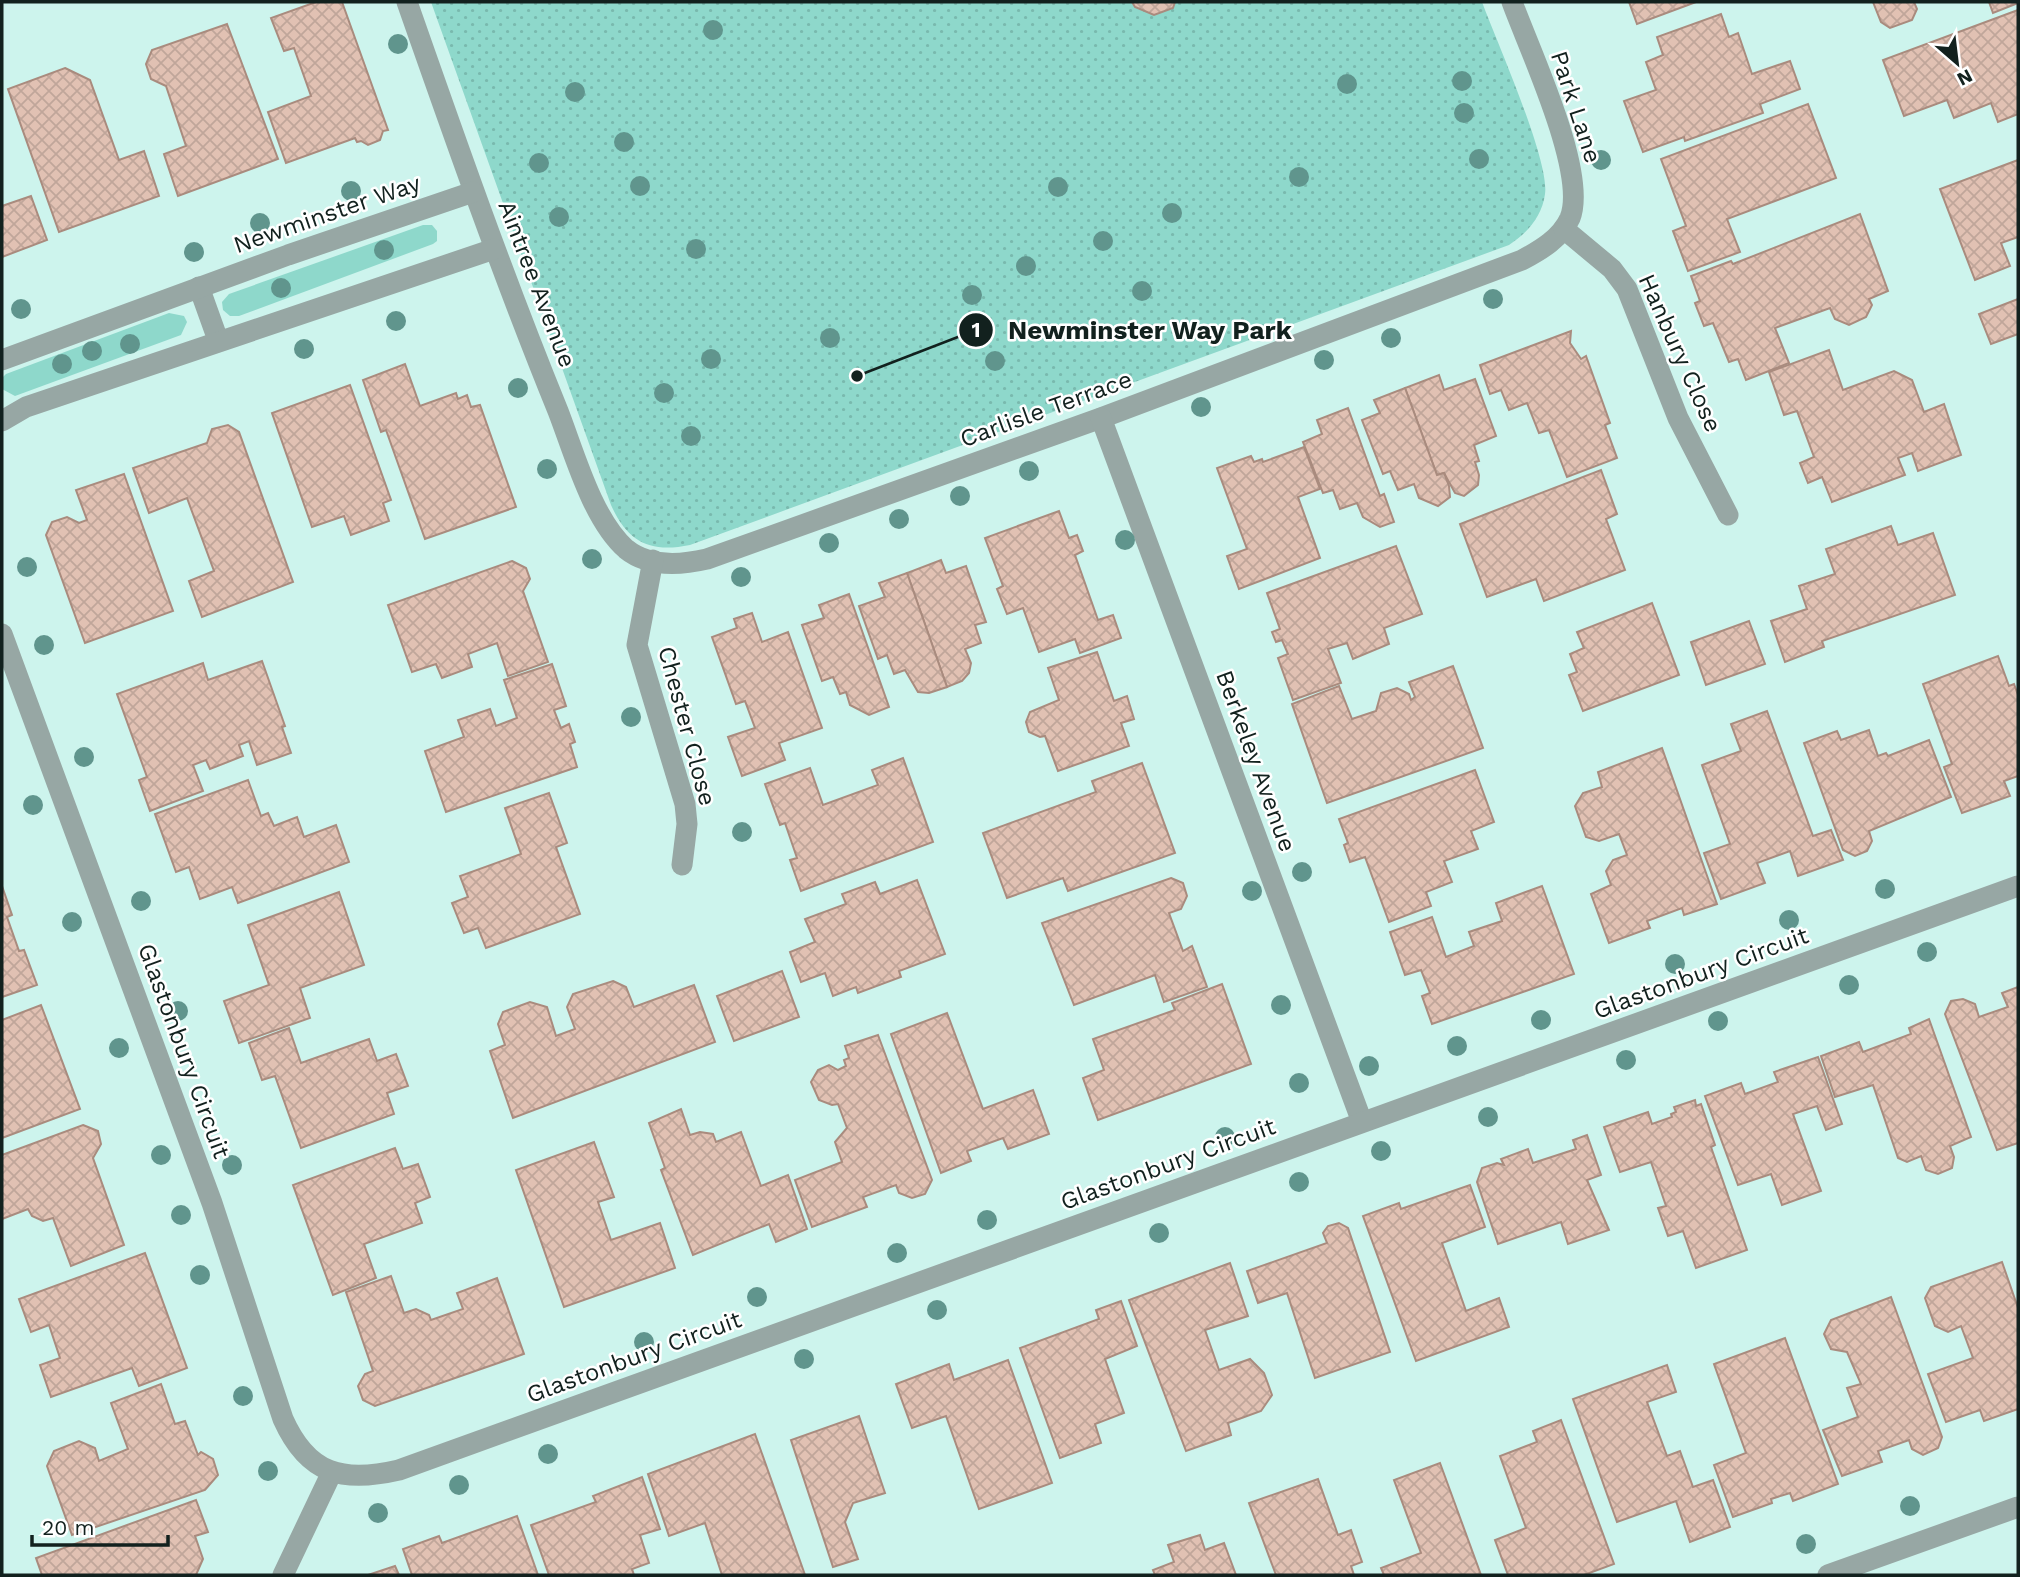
<svg xmlns="http://www.w3.org/2000/svg" width="2020" height="1577" font-family="'Work Sans',sans-serif">
<style>
.grass{fill:#8ed8cb}
.park{fill:url(#park-dots)}
.building{fill:url(#building-cross-hatch);stroke:#a98b7e;stroke-width:2}
.lines{fill:none;stroke-linecap:round;stroke-linejoin:round}
.service{stroke:#97a7a4;stroke-width:21}
.minor{stroke:#97a7a4;stroke-width:21}
.tree{fill:#60958d}
.labels{text-anchor:middle;dominant-baseline:central;stroke-width:5;stroke-linejoin:round;paint-order:stroke}
.street-label{font-size:24px;fill:#12211e;stroke:#fff}
.leader{fill:none;stroke:#12211e;stroke-width:2.5}
.callout-dot{fill:#12211e;stroke:#fff;stroke-width:2.5}
.mark-label{font-size:21px;text-anchor:middle;font-weight:bold;fill:#fff}
.callout-label{font-size:26px;text-anchor:middle;font-weight:bold;fill:#12211e;stroke:#fff;stroke-width:5;stroke-linejoin:round;paint-order:stroke}
</style>
<defs>
<pattern id="park-dots" width="8" height="8" patternUnits="userSpaceOnUse" patternTransform="scale(1.75)"><rect width="8" height="8" fill="#8ed8cb"/><path d="M2 2h.1M6 6h.1" fill="none" stroke="#79b9ae" stroke-width="1.8" stroke-linecap="round"/></pattern>
<pattern id="building-cross-hatch" width="8" height="8" patternUnits="userSpaceOnUse" patternTransform="scale(1.75)"><rect width="8" height="8" fill="#e1c1b3"/><path d="M0 0l8 8M0 8l8-8" fill="none" stroke="#c0a69a"/></pattern>
</defs>
<rect width="100%" height="100%" fill="#cdf4ed"/>
<g class="grass">
<path d="M423,225h9l5,6v10l-4,3 -194,72h-9l-7,-6 -1,-8 7,-8z"/>
<path d="M169,313l15,3 3,6 -6,13 -166,61 -13,-7v-11l4,-4z"/>
</g>
<path class="park" d="M431,2h1051c14,38 68,159 63,192 -3,23 -18,39 -36,51l-819,300c-39,8 -62,-2 -79,-40z"/>
<g class="building">
<path d="M316,2h26l46,128 -5,1 -3,9 -12,5 -7,-4 -4,1 -2,-4 -69,25 -18,-51 43,-16 -17,-48 -10,3 -13,-33z"/>
<path d="M1132,2h43l-2,6 -19,7 -19,-8z"/>
<path d="M1629,2h67l-59,22z"/>
<path d="M1873,2h41l3,7 -5,11 -22,8 -9,-6z"/>
<path d="M1989,2h29v1l-25,10z"/>
<path d="M2018,10v104l-20,8 -7,-19 -37,15 -7,-18 -43,16 -21,-56z"/>
<path d="M1721,14l8,23 9,-4 14,41 38,-13 10,28 -40,15 3,9 -78,28 -1,-4 -41,15 -19,-51 32,-11 -10,-28 17,-7 -6,-18z"/>
<path d="M227,24l51,135 -100,37 -14,-42 22,-8 -20,-60 -15,-7 -5,-15 6,-14z"/>
<path d="M65,68l25,12 29,80 25,-9 15,45 -100,36 -51,-143z"/>
<path d="M1808,104l28,74 -109,41 13,33 -52,19 -15,-40 13,-5 -25,-67z"/>
<path d="M2018,160v77l-17,6 9,23 -35,14 -35,-91z"/>
<path d="M31,196l16,44 -45,17v-51z"/>
<path d="M1860,214l28,77 -19,8 3,6 -6,12 -17,8 -14,-6 -5,-11 -55,20 14,35 -43,17 -8,-21 -9,3 -16,-39 -9,3 -9,-23 5,-2 -9,-25 40,-15 2,3z"/>
<path d="M2018,299v35l-27,10 -12,-30z"/>
<path d="M1571,331l-1,12 11,16 5,-3 24,67 -5,2 12,33 -50,19 -18,-47 -10,3 -12,-30 -18,7 -8,-20 -11,4 -10,-29z"/>
<path d="M1829,350l14,40 51,-19 18,9 12,32 20,-8 17,51 -43,16 -6,-18 -14,5 7,17 -73,27 -10,-25 -14,6 -8,-20 14,-6 -17,-46 -13,4 -15,-43z"/>
<path d="M405,364l15,42 36,-13 2,6 9,-4 4,12 9,-2 36,102 -91,32 -39,-109 -5,2 -18,-52z"/>
<path d="M1439,375l5,15 31,-11 21,57 -22,9 5,16 -4,1 4,13 -1,10 -14,11 -9,-3 -11,-20 -7,2 -32,-87z"/>
<path d="M350,385l41,115 -8,3 6,18 -38,14 -7,-19 -32,11 -40,-114z"/>
<path d="M1405,388l32,87 7,-2 5,13 1,11 -12,9 -19,-8 -5,-14 -16,6 -8,-19 -7,3 -21,-54 18,-7 -6,-13z"/>
<path d="M1348,408l32,88 4,-2 10,28 -14,5 -17,-10 -6,-14 -17,6 -7,-19 -10,3 -20,-51 19,-8 -5,-14z"/>
<path d="M228,425l11,7 54,150 -91,35 -13,-36 25,-10 -27,-73 -38,15 -16,-45 74,-25 5,-14z"/>
<path d="M1304,447l16,42 -22,8 22,61 -81,31 -12,-33 20,-7 -30,-81 34,-12 3,6 8,-3 1,3z"/>
<path d="M1601,470l16,44 -11,5 19,51 -81,31 -8,-22 -49,18 -27,-73z"/>
<path d="M124,474l49,137 -88,32 -39,-108 6,-13 15,-5 12,6 8,-3 -11,-30z"/>
<path d="M1059,511l10,27 8,-3 6,16 -8,4 23,65 15,-5 8,23 -41,15 -5,-14 -36,13 -16,-44 -16,6 -10,-25 6,-3 -18,-48z"/>
<path d="M1891,526l7,19 35,-12 22,62 -133,46 2,6 -39,15 -14,-41 36,-12 -8,-23 36,-12 -9,-25z"/>
<path d="M1396,546l26,68 -38,14 5,16 -36,15 -6,-16 -19,6 13,34 -48,17 -15,-42 10,-4 -6,-14 -6,2 -4,-10 8,-3 -13,-36z"/>
<path d="M941,560l5,13 20,-7 20,56 -11,3 6,18 -16,6 6,14 -2,10 -7,8 -15,6 -40,-114z"/>
<path d="M512,561l14,7 4,11 -7,12 25,71 -40,14 -11,-33 -29,11 4,13 -30,11 -6,-14 -24,8 -24,-67z"/>
<path d="M907,573l40,114 -18,6 -11,-1 -13,-22 -11,4 -7,-19 -9,4 -19,-53 26,-9 -6,-14z"/>
<path d="M849,594l40,113 -20,8 -19,-10 -4,-13 -6,2 -7,-17 -11,4 -20,-56 22,-7 -5,-13z"/>
<path d="M1652,603l27,72 -96,36 -14,-36 8,-3 -7,-18 14,-6 -7,-16z"/>
<path d="M752,613l10,29 26,-10 34,96 -43,15 6,17 -43,16 -14,-39 27,-9 -10,-27 -9,3 -24,-67 25,-9 -3,-9z"/>
<path d="M1749,621l16,43 -59,21 -15,-43z"/>
<path d="M1097,652l17,49 13,-5 7,23 -13,4 8,23 -71,25 -13,-35 -5,1 -11,-5 -3,-10 4,-10 29,-12 -11,-32z"/>
<path d="M1998,656l11,30 5,-2 4,11v81l-14,5 6,15 -48,17 -18,-46 8,-3 -29,-80z"/>
<path d="M262,661l23,65 -3,1 9,26 -34,12 -8,-24 -10,4 4,11 -33,13 -4,-9 -13,5 10,26 -53,20 -11,-31 8,-3 -30,-83 86,-31 5,17z"/>
<path d="M552,664l14,42 -12,4 7,18 8,-4 6,18 -5,2 7,23 -131,45 -21,-61 39,-14 -6,-17 32,-11 6,17 21,-8 -13,-38z"/>
<path d="M1453,666l30,82 -156,55 -35,-99 47,-18 13,33 24,-8 5,-18 16,-5 12,6 2,6 4,-3 -6,-15z"/>
<path d="M1767,711l46,125 18,-6 12,30 -45,16 -8,-25 -33,12 8,20 -44,16 -17,-46 26,-9 -28,-79 39,-14 -10,-27z"/>
<path d="M1869,730l9,26 8,-3 2,3 41,-16 22,57 -82,34 3,10 -5,10 -12,5 -12,-6 -39,-107 33,-12 4,9z"/>
<path d="M1662,748l55,156 -33,11 -2,-7 -35,13 3,7 -41,15 -18,-49 20,-9 -5,-14 7,-11 14,-5 -8,-21 -20,7 -13,-4 -11,-31 8,-13 19,-6 -4,-15z"/>
<path d="M903,758l30,84 -132,49 -11,-31 7,-2 -12,-35 -5,2 -15,-41 45,-16 13,37 55,-20 -6,-15z"/>
<path d="M1142,763l33,90 -107,38 -5,-13 -56,20 -24,-65 113,-41 -4,-11z"/>
<path d="M1475,770l19,52 -23,9 7,18 -34,12 8,21 -26,10 5,14 -42,16 -24,-65 -15,5 -6,-17 4,-2 -9,-24z"/>
<path d="M248,780l13,36 7,-3 6,13 23,-9 7,20 32,-12 13,37 -111,41 -6,-16 -32,12 -11,-32 -13,5 -21,-58z"/>
<path d="M549,793l18,50 -11,4 24,67 -94,34 -8,-20 -14,5 -12,-30 16,-6 -8,-21 61,-22 -16,-46z"/>
<path d="M1171,878l12,5 4,13 -6,13 -12,4 14,38 9,-5 15,41 -43,15 -9,-27 -81,30 -32,-82z"/>
<path d="M917,880l28,74 -46,17 2,6 -43,16 -2,-6 -23,9 -8,-23 -24,9 -11,-30 25,-10 -10,-23 41,-15 -4,-10 33,-12 5,12z"/>
<path d="M2,886l10,29 -5,2 12,34 5,-1 13,35 -35,12z"/>
<path d="M1542,886l32,88 -142,50 -10,-28 8,-3 -9,-23 -16,5 -15,-43 42,-15 14,40 28,-11 -5,-14 33,-11 -6,-18z"/>
<path d="M339,892l25,73 -64,23 10,30 -71,25 -15,-42 45,-16 -21,-60z"/>
<path d="M782,971l17,46 -65,24 -17,-45z"/>
<path d="M613,981l13,6 8,20 60,-22 21,57 -202,76 -23,-67 15,-6 -7,-21 5,-12 27,-10 17,5 9,29 19,-7 -8,-22 6,-13z"/>
<path d="M1222,984l29,80 -153,56 -15,-42 21,-8 -11,-31 82,-29 -3,-7z"/>
<path d="M2018,987v156l-21,7 -52,-136 6,-13 12,-2 12,5 4,13 29,-10 -6,-14z"/>
<path d="M41,1005l39,104 -78,29v-118z"/>
<path d="M947,1013l36,96 50,-19 16,44 -41,15 -5,-11 -36,13 4,10 -30,12 -50,-139z"/>
<path d="M1929,1019l42,118 -21,9 4,11 -2,11 -14,6 -12,-4 -5,-14 -14,6 -9,-4 -25,-73 -38,12 -14,-41 38,-14 4,10 48,-18 -2,-6z"/>
<path d="M289,1028l12,35 68,-24 8,22 19,-7 12,32 -21,7 7,21 -93,34 -26,-72 -13,4 -13,-37z"/>
<path d="M878,1035l54,145 -7,14 -13,4 -13,-5 -3,-8 -33,12 4,10 -55,20 -17,-47 47,-18 -7,-20 12,-14 -9,-24 -6,1 -13,-5 -8,-18 7,-12 11,-5 9,5 8,-4 -2,-6 5,-2 -4,-12z"/>
<path d="M1818,1057l24,67 -16,6 -9,-24 -24,8 28,77 -39,14 -11,-31 -33,11 -33,-89 36,-13 4,11 33,-12 -4,-10z"/>
<path d="M1695,1100l1,6 5,-2 14,41 -4,2 36,103 -51,18 -13,-37 -15,5 -10,-28 8,-2 -15,-44 -31,10 -16,-45 44,-15 4,12 20,-7 -1,-3 5,-2 -2,-5z"/>
<path d="M681,1109l9,26 10,-3 13,2 3,8 25,-10 20,54 27,-11 19,54 -31,13 -7,-18 -76,31 -32,-85 4,-2 -16,-45z"/>
<path d="M83,1125l15,6 3,13 -8,14 31,87 -53,21 -18,-48 -10,3 -11,-5 -4,-7 -26,10v-64z"/>
<path d="M1587,1135l14,40 -14,5 22,50 -41,14 -7,-22 -63,22 -21,-62 5,-14 15,-5 7,2 -3,-6 27,-10 5,14 43,-14 -3,-9z"/>
<path d="M594,1142l20,55 -16,5 13,38 49,-17 15,45 -111,39 -48,-137z"/>
<path d="M395,1148l8,21 15,-5 12,33 -15,6 7,20 -58,21 12,34 -43,17 -40,-110z"/>
<path d="M1470,1185l15,42 -43,16 24,68 33,-13 10,29 -93,34 -53,-145 36,-13 2,6z"/>
<path d="M1339,1223l9,5 42,124 -75,26 -28,-85 -29,10 -11,-32 80,-28 -4,-10 5,-7z"/>
<path d="M145,1253l42,115 -48,18 -7,-18 -81,29 -11,-32 20,-7 -11,-33 -18,7 -12,-33z"/>
<path d="M2002,1262l16,46v101l-34,12 -4,-11 -34,12 -18,-48 45,-16 -12,-32 -13,6 -13,-6 -10,-28 6,-11z"/>
<path d="M1230,1263l18,53 -43,14 14,40 31,-11 14,14 8,22 -11,16 -33,12 3,12 -45,16 -57,-151z"/>
<path d="M391,1276l13,37 12,-4 13,6 2,5 32,-11 -6,-16 40,-15 27,76 -149,52 -12,-6 -5,-14 7,-12 8,-3 -27,-79z"/>
<path d="M1891,1297l51,140 -4,11 -15,7 -11,-6 -3,-9 -31,11 4,11 -40,14 -19,-46 35,-13 -11,-29 14,-4 -14,-32 -16,-3 -7,-15 7,-14z"/>
<path d="M1121,1301l16,45 -32,13 19,54 -29,11 6,19 -41,15 -40,-110 79,-29 -3,-9z"/>
<path d="M1785,1338l53,146 -45,17 -3,-8 -19,6 1,4 -39,14 -19,-52 32,-12 -32,-89z"/>
<path d="M1008,1360l44,123 -73,26 -33,-93 -34,12 -16,-44 53,-20 5,16z"/>
<path d="M1667,1365l9,27 -29,10 20,54 13,-5 13,36 20,-7 17,47 -40,15 -14,-41 -59,21 -44,-123z"/>
<path d="M161,1384l14,40 10,-3 13,34 3,-3 12,7 5,16 -13,15 -133,45 -25,-69 7,-15 25,-10 16,7 4,13 29,-12 -17,-46z"/>
<path d="M859,1416l26,77 -32,10 -8,19 13,37 -25,8 -42,-127z"/>
<path d="M1561,1420l53,144 -30,11h-76l-13,-35 31,-12 -26,-72 37,-14 -4,-11z"/>
<path d="M755,1434l50,141h-83l-17,-52 -36,13 -21,-62z"/>
<path d="M1440,1463l41,112h-97l-3,-7 40,-15 -27,-73z"/>
<path d="M642,1477l18,52 -20,6 9,28 -17,6 2,6h-85l-18,-50 65,-23 -3,-6z"/>
<path d="M1318,1479l20,56 13,-5 11,32 -11,4 3,9h-78l-27,-72z"/>
<path d="M196,1500l12,32 -13,4 8,23 -7,16h-154l-6,-17z"/>
<path d="M517,1516l21,59h-126l-9,-26 36,-13 3,7z"/>
<path d="M1200,1535l5,15 19,-7 12,32h-81l-2,-5 21,-8 -6,-17z"/>
<path d="M395,1566l4,9h-31z"/>
</g>
<g class="lines">
<g class="service">
<path d="M283,1575l49,-103"/>
<path d="M1828,1575l190,-68"/>
</g>
<g class="minor">
<path d="M407,2c48,137 96,274 151,409 16,41 34,108 68,138 22,18 55,16 81,10l394,-141 421,-158c19,-10 39,-22 48,-42 18,-45 -41,-169 -58,-216"/>
<path d="M1564,229l48,40 15,20 51,129 50,97"/>
<path d="M199,287l19,53"/>
<path d="M2,360l286,-105 185,-63"/>
<path d="M1101,418l261,704"/>
<path d="M2,421l24,-14 468,-158"/>
<path d="M653,560l-16,85 48,159 2,20 -5,41"/>
<path d="M2,634l210,569 71,216c25,56 60,64 116,51l1619,-584"/>
</g>
</g>
<g class="tree">
<circle cx="713" cy="30" r="10"/>
<circle cx="398" cy="44" r="10"/>
<circle cx="1462" cy="81" r="10"/>
<circle cx="1347" cy="84" r="10"/>
<circle cx="575" cy="92" r="10"/>
<circle cx="1464" cy="113" r="10"/>
<circle cx="624" cy="142" r="10"/>
<circle cx="1479" cy="159" r="10"/>
<circle cx="1601" cy="160" r="10"/>
<circle cx="539" cy="163" r="10"/>
<circle cx="1299" cy="177" r="10"/>
<circle cx="640" cy="186" r="10"/>
<circle cx="1058" cy="187" r="10"/>
<circle cx="351" cy="191" r="10"/>
<circle cx="1172" cy="213" r="10"/>
<circle cx="559" cy="217" r="10"/>
<circle cx="260" cy="223" r="10"/>
<circle cx="1103" cy="241" r="10"/>
<circle cx="696" cy="249" r="10"/>
<circle cx="384" cy="250" r="10"/>
<circle cx="194" cy="252" r="10"/>
<circle cx="1026" cy="266" r="10"/>
<circle cx="281" cy="288" r="10"/>
<circle cx="1142" cy="291" r="10"/>
<circle cx="972" cy="295" r="10"/>
<circle cx="1493" cy="299" r="10"/>
<circle cx="21" cy="309" r="10"/>
<circle cx="396" cy="321" r="10"/>
<circle cx="830" cy="338" r="10"/>
<circle cx="1391" cy="338" r="10"/>
<circle cx="130" cy="344" r="10"/>
<circle cx="304" cy="349" r="10"/>
<circle cx="92" cy="351" r="10"/>
<circle cx="711" cy="359" r="10"/>
<circle cx="1324" cy="360" r="10"/>
<circle cx="995" cy="361" r="10"/>
<circle cx="62" cy="364" r="10"/>
<circle cx="518" cy="388" r="10"/>
<circle cx="664" cy="393" r="10"/>
<circle cx="1201" cy="407" r="10"/>
<circle cx="691" cy="436" r="10"/>
<circle cx="547" cy="469" r="10"/>
<circle cx="1029" cy="471" r="10"/>
<circle cx="960" cy="496" r="10"/>
<circle cx="899" cy="519" r="10"/>
<circle cx="1125" cy="540" r="10"/>
<circle cx="829" cy="543" r="10"/>
<circle cx="592" cy="559" r="10"/>
<circle cx="27" cy="567" r="10"/>
<circle cx="741" cy="577" r="10"/>
<circle cx="44" cy="645" r="10"/>
<circle cx="631" cy="717" r="10"/>
<circle cx="84" cy="757" r="10"/>
<circle cx="33" cy="805" r="10"/>
<circle cx="742" cy="832" r="10"/>
<circle cx="1302" cy="872" r="10"/>
<circle cx="1885" cy="889" r="10"/>
<circle cx="1252" cy="891" r="10"/>
<circle cx="141" cy="901" r="10"/>
<circle cx="1789" cy="920" r="10"/>
<circle cx="72" cy="922" r="10"/>
<circle cx="1927" cy="952" r="10"/>
<circle cx="1675" cy="964" r="10"/>
<circle cx="1849" cy="985" r="10"/>
<circle cx="1281" cy="1005" r="10"/>
<circle cx="178" cy="1011" r="10"/>
<circle cx="1541" cy="1020" r="10"/>
<circle cx="1718" cy="1021" r="10"/>
<circle cx="1457" cy="1046" r="10"/>
<circle cx="119" cy="1048" r="10"/>
<circle cx="1626" cy="1060" r="10"/>
<circle cx="1369" cy="1066" r="10"/>
<circle cx="1299" cy="1083" r="10"/>
<circle cx="1488" cy="1117" r="10"/>
<circle cx="1225" cy="1137" r="10"/>
<circle cx="1381" cy="1151" r="10"/>
<circle cx="161" cy="1155" r="10"/>
<circle cx="232" cy="1165" r="10"/>
<circle cx="1299" cy="1182" r="10"/>
<circle cx="181" cy="1215" r="10"/>
<circle cx="987" cy="1220" r="10"/>
<circle cx="1159" cy="1233" r="10"/>
<circle cx="897" cy="1253" r="10"/>
<circle cx="200" cy="1275" r="10"/>
<circle cx="757" cy="1297" r="10"/>
<circle cx="937" cy="1310" r="10"/>
<circle cx="644" cy="1342" r="10"/>
<circle cx="804" cy="1359" r="10"/>
<circle cx="243" cy="1396" r="10"/>
<circle cx="548" cy="1454" r="10"/>
<circle cx="268" cy="1471" r="10"/>
<circle cx="459" cy="1485" r="10"/>
<circle cx="1910" cy="1506" r="10"/>
<circle cx="378" cy="1513" r="10"/>
<circle cx="1806" cy="1544" r="10"/>
</g>
<g class="labels">
<g class="street-label">
<text transform="translate(1576 107) rotate(72)">Park Lane</text>
<text transform="translate(327 214) rotate(-19)">Newminster Way</text>
<text transform="translate(537 284) rotate(69)">Aintree Avenue</text>
<text transform="translate(1680 353) rotate(66)">Hanbury Close</text>
<text transform="translate(1046 409) rotate(-20)">Carlisle Terrace</text>
<text transform="translate(687 726) rotate(75)">Chester Close</text>
<text transform="translate(1256 761) rotate(70)">Berkeley Avenue</text>
<text transform="translate(1701 973) rotate(-20)">Glastonbury Circuit</text>
<text transform="translate(184 1051) rotate(70)">Glastonbury Circuit</text>
<text transform="translate(1168 1164) rotate(-20)">Glastonbury Circuit</text>
<text transform="translate(634 1357) rotate(-20)">Glastonbury Circuit</text>
</g>
</g>
<path class="leader" d="M857 376L976 330"/>
<g class="callout-dot">
<circle cx="857" cy="376" r="7"/>
<circle cx="976" cy="330" r="18"/>
</g>
<g class="mark-label">
<text x="976" y="337">1</text>
</g>
<g class="callout-label">
<text x="1150" y="339">Newminster Way Park</text>
</g>
<rect width="2020" height="1577" fill="none" stroke="#12211e" stroke-width="7"/>
<g transform="translate(1957 63) rotate(152)" stroke="#ffffff" stroke-width="5" paint-order="stroke">
<path d="M0-5L12 26L0 18L-12 26Z" fill="#12211e"/>
<text y="-10" font-size="19" font-weight="bold" text-anchor="middle" fill="#12211e">N</text>
</g>
<path d="M32 1535v10h136v-10" fill="none" stroke="#12211e" stroke-width="3.5"/>
<text x="42" y="1535" font-size="21" fill="#12211e" stroke="#ffffff" stroke-width="5" paint-order="stroke">20 m</text>
</svg>
